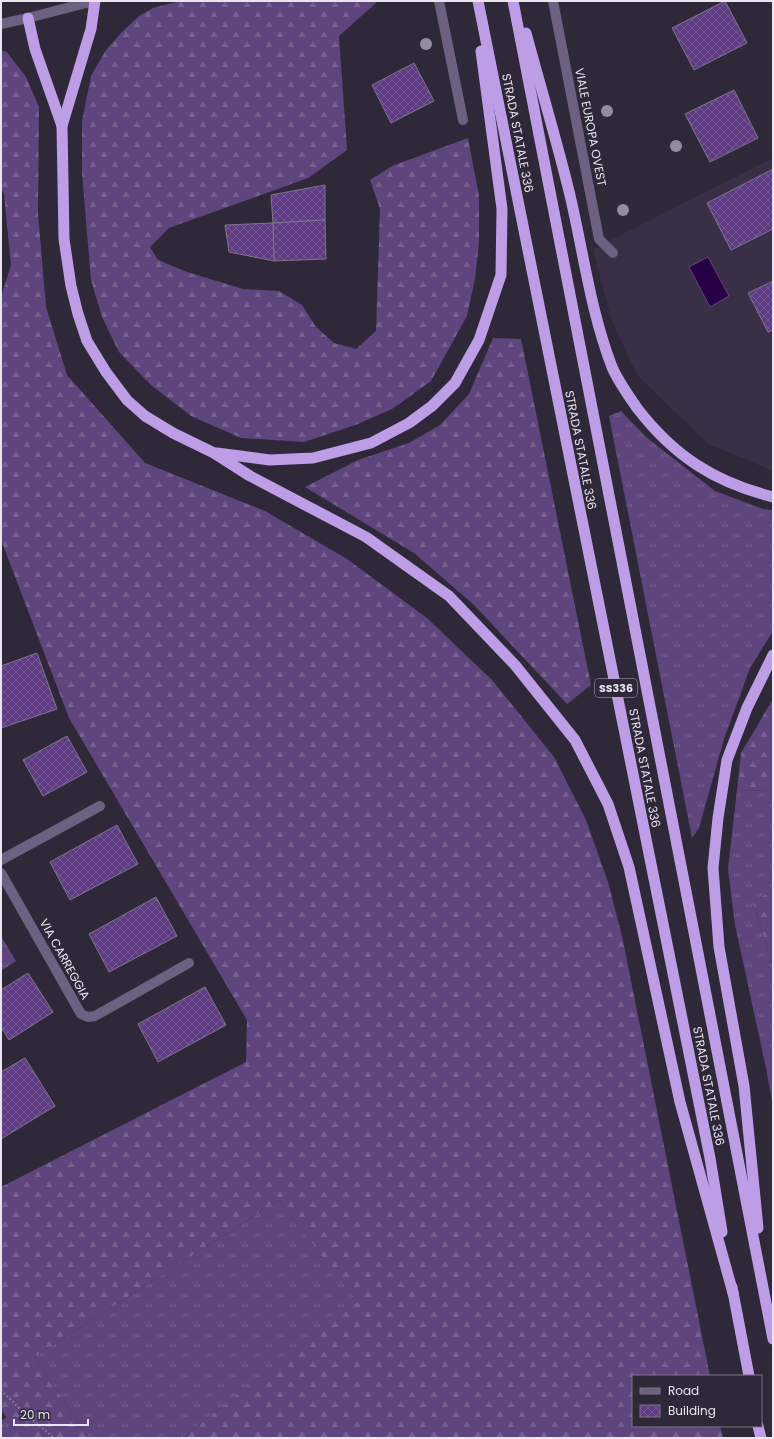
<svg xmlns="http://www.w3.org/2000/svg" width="774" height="1439" font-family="Poppins,sans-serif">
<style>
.built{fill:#392f46}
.grass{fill:url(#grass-tufts)}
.forest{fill:url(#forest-firs)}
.water{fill:#280046;stroke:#624579}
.building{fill:url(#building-cross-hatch);stroke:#7e768a}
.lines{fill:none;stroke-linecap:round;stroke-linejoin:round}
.path{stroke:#7c7684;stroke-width:2.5;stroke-dasharray:2 2;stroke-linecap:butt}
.service{stroke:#6e6081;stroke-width:10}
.minor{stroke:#6e6081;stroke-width:10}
.tertiary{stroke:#6e6081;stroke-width:10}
.trunk{stroke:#be9de7;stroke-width:11}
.tree{fill:#938b9e}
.labels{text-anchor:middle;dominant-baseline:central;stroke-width:4;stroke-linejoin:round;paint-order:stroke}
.shield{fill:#2f2839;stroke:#b2acb9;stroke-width:1}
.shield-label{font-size:11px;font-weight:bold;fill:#eae5f0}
.street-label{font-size:12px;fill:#eae5f0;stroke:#2f2839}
</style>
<defs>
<pattern id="grass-tufts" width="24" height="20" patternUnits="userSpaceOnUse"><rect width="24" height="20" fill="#5f457d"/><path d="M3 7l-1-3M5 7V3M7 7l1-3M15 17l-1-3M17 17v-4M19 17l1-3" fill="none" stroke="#766090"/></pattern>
<pattern id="forest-firs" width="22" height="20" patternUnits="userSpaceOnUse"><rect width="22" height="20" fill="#5f457d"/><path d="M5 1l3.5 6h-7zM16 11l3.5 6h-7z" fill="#766090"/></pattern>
<pattern id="building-cross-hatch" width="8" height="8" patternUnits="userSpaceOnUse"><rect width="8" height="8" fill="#5e3b83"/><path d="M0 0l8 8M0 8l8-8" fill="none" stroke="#755795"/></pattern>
</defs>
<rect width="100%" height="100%" fill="#2f2839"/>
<path class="built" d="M773,158v313l-65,-27 -71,-69 -26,-56 -18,-70z"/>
<g class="grass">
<path d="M621,411l25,26 69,54 48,18 10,1v121l-23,37 -26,71 -25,89 -7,10 -83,-422z"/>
<path d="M773,788v102l-20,12 20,64v92l-7,10 -31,-143 -7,-56 9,-79 31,1z"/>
<path d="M1,936l15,25 -15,10z"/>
<path d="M279,1200l80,102 -177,136h-93l-55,-81z"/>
<path d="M7,1417l14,21h-20v-17z"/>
</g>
<g class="forest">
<path d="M180,1h198l-39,35 8,114 -39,28 -139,50 -19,19 8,13 29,12 56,17 36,2 23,14 14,22 18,16 22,6 20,-18 4,-122 -10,-29 22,-14 76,-28 11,58v47l-4,35 -8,38 -36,65 -39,28 -34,15 -54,18 -63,-4 -50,-22 -40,-31 -32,-33 -17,-35 -11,-37 -9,-107v-52l9,-45 15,-26 14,-16 19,-18 14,-8z"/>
<path d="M1,51h5l20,26 13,30 -1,106 8,94 21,68 78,88 120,48 82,48 80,59 65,62 62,77 32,63 22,62 14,54 88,440h-77v50h87l3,12h-541l176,-136 -79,-102 -245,157 55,81h-68l-20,-28v-223l245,-125 1,-42 -178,-302 -68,-178v-243l10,-32 -7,-71 -3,-5z"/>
<path d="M493,338l28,1 70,346 -24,19 -93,-99 -60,-52 -109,-66 53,-27 51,-17 31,-18 29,-31z"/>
<path d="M773,699v89l-5,3 -31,-1 4,-37z"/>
<path d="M773,890v76l-20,-64z"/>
<path d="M773,1058v49l-7,-39z"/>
</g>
<path class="water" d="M708,257l21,39 -19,11 -21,-40z"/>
<g class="building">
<path d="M725,1l22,42 -53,27 -22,-42z"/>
<path d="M414,63l20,38 -43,22 -19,-38z"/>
<path d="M734,90l24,48 -48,24 -25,-48z"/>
<path d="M773,169v60l-42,21 -24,-47z"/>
<path d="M325,185v35l-52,3 -2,-28z"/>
<path d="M325,220l1,39 -52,2 -1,-38z"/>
<path d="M273,223l1,38 -45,-9 -4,-27z"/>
<path d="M773,281v49l-5,2 -20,-39z"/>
<path d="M37,653l20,56 -56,19v-62z"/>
<path d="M67,736l20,36 -44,24 -20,-36z"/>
<path d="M117,825l21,39 -68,36 -20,-38z"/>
<path d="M156,897l21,39 -68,36 -20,-38z"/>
<path d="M28,973l25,39 -44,28 -8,-13v-37z"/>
<path d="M205,987l21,38 -68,37 -20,-38z"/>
<path d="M25,1058l30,48 -54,33v-67z"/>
</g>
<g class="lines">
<path class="path" d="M1,1390l17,17 36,31"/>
<path class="service" d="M1,860l99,-54"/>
<g class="minor">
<path d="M439,1l24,119"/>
<path d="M553,1l46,238 14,14"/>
<path d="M1,24l27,-6"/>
<path d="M1,873l80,141 7,3 7,-1 94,-53"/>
</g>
<path class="tertiary" d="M28,18l66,-17"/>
<g class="trunk">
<path d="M95,1l-4,28 -29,97 2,113 7,47 7,28 9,27 19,31 21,28 18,16 28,17 41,20 36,23 116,61 83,59 66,69 60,75 33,64 21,63 51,235 53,191"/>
<path d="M478,1l232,1157 12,74"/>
<path d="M513,1l260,1338"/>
<path d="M28,18l7,31 27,77"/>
<path d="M526,33c14,52 30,105 43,158 14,58 21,119 43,176 6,14 16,28 25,41 37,48 77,74 136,89"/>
<path d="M217,453l53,7 43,-2 58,-15 38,-20 23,-17 23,-23 24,-43 22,-65 1,-66 -21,-158"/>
<path d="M758,1228l-14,-142 -25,-139 -6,-79 5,-50 9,-58 20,-52 26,-53"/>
<path d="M732,1287l17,89"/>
<path d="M758,1426l3,12"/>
</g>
</g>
<g class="tree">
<circle cx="426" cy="44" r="6"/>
<circle cx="607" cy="111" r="6"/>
<circle cx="676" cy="146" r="6"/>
<circle cx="623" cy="210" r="6"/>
</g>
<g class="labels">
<rect class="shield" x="595" y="679" width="42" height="18" rx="3"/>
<g class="shield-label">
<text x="616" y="688">SS336</text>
</g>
<g class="street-label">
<text transform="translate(591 127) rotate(79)">VIALE EUROPA OVEST</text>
<text transform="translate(518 133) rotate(79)">STRADA STATALE 336</text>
<text transform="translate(581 450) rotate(79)">STRADA STATALE 336</text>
<text transform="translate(645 768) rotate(79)">STRADA STATALE 336</text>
<text transform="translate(65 959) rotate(61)">VIA CARREGGIA</text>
<text transform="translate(709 1086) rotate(79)">STRADA STATALE 336</text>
</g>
</g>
<rect width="774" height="1439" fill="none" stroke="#eae5f0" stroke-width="4"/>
<rect x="632" y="1375" width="130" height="52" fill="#2f2839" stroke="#7a7482"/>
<rect x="640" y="1388" width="20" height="6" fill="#6e6081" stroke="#7a7482"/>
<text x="668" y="1395" font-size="12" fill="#eae5f0">Road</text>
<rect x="640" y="1405" width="20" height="12" fill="url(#building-cross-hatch)" stroke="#7a7482"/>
<text x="668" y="1415" font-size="12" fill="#eae5f0">Building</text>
<path d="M14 1419v6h74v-6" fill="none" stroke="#eae5f0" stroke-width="2"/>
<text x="20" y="1419" font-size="12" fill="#eae5f0" stroke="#2f2839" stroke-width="3" paint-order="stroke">20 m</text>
</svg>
